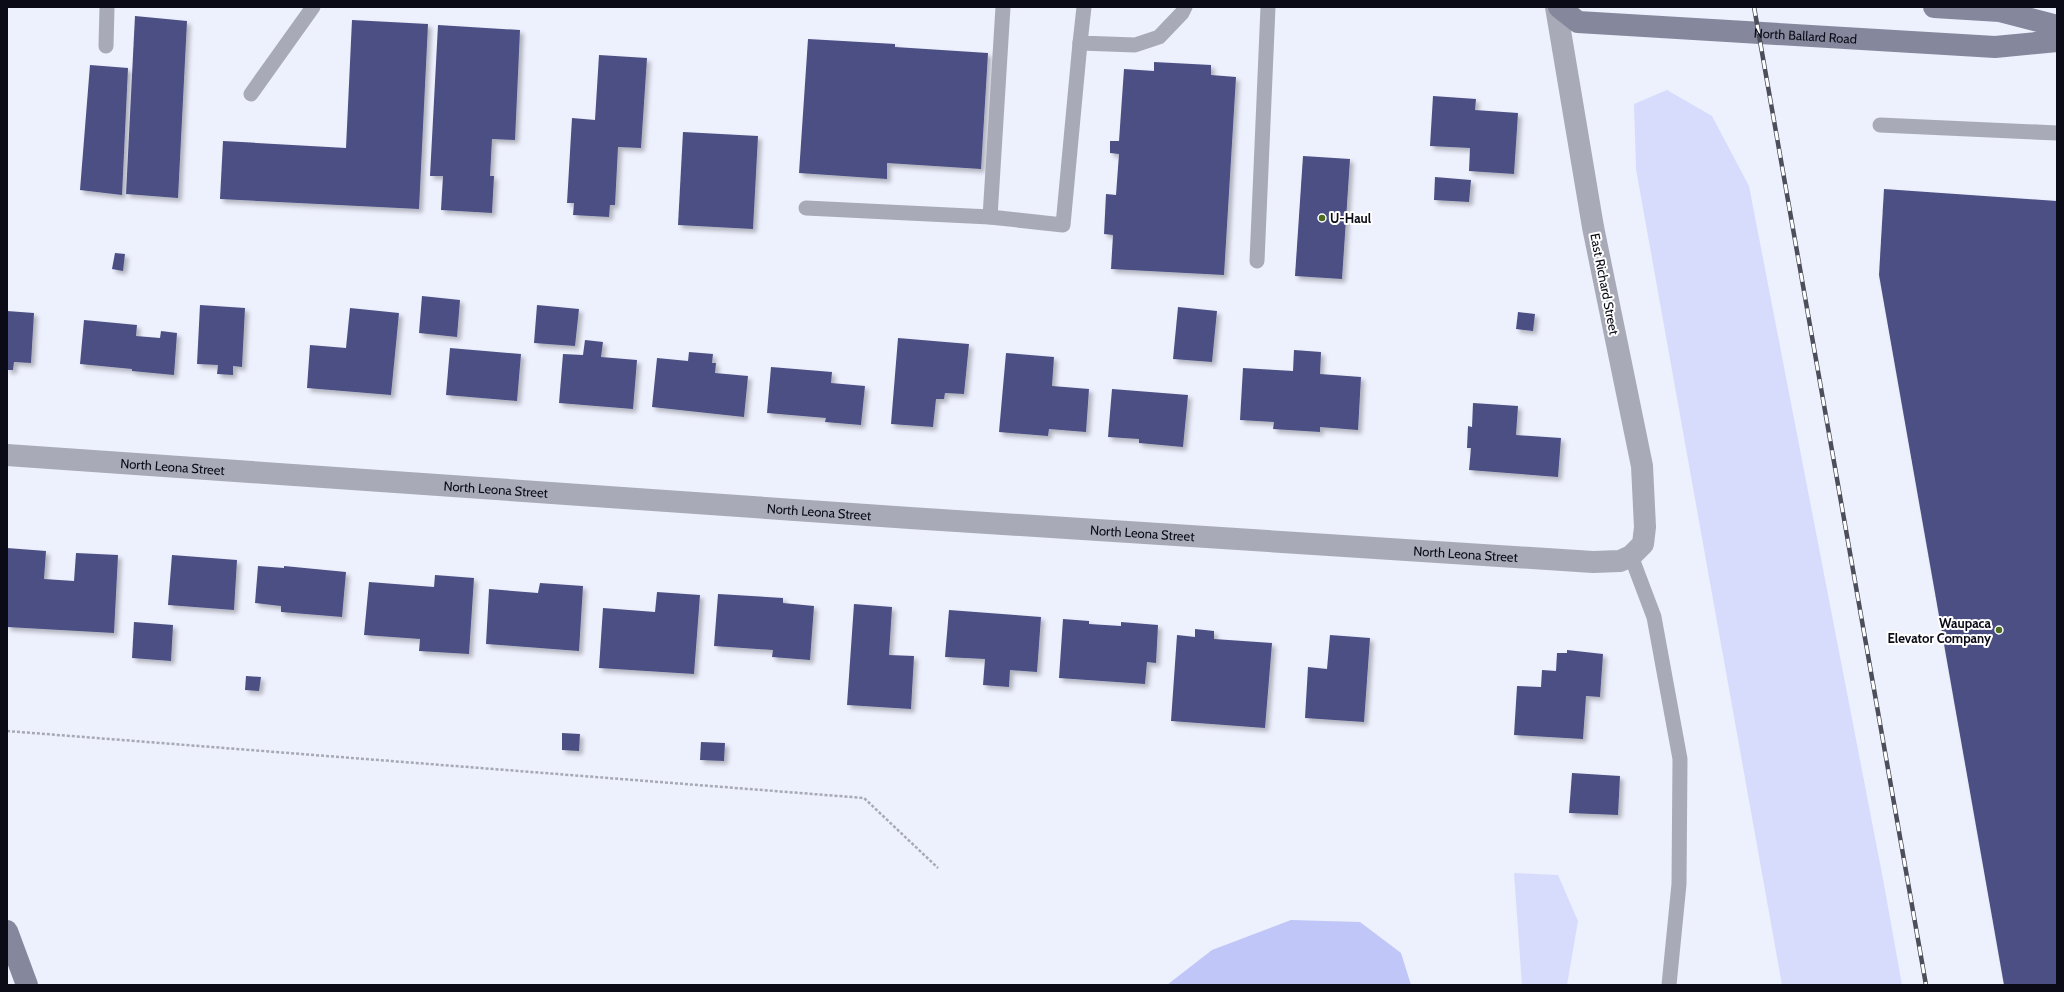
<svg xmlns="http://www.w3.org/2000/svg" width="2064" height="992" font-family="Cabin,sans-serif">
<style>
.green{fill:#d8dcfc}
.water{fill:#c0c6f7}
.building{fill:#4c5084;filter:url(#shadow)}
.lines{fill:none;stroke-linecap:round;stroke-linejoin:round}
.path{stroke:#a7a9b5;stroke-width:2.5;stroke-dasharray:3 2;stroke-linecap:butt}
.lane{stroke:#a8aab8;stroke-width:15}
.street{stroke:#a8aab8;stroke-width:22}
.secondary{stroke:#85889c;stroke-width:22}
.rail-casing{stroke:#4c4e5a;stroke-width:4.5}
.rail{stroke:#fff;stroke-width:3;stroke-dasharray:9;stroke-linecap:butt}
.poi-dot{fill:#4d6c21;stroke:#fff;stroke-width:1.5}
.labels{text-anchor:middle;dominant-baseline:central;stroke-width:4;stroke-linejoin:round;paint-order:stroke}
.street-label{font-size:13px;fill:#0a0b16;stroke:#fff}
.poi-label{font-size:13px;font-weight:bold;fill:#0a0b16;stroke:#fff;text-anchor:start}
</style>
<defs>
<filter id="shadow"><feDropShadow dx="3.5" dy="3.5" stdDeviation="2" flood-color="#0004"/></filter>
</defs>
<rect width="100%" height="100%" fill="#edf0fd"/>
<g class="green">
<path d="M1667,90l45,26 37,70 134,693 19,106h-120l-146,-816 -2,-65z"/>
<path d="M1514,873l44,2 20,46 -11,64h-45z"/>
</g>
<path class="water" d="M1291,920l69,2 41,31 10,32h-244l45,-35z"/>
<g class="building">
<path d="M135,16l52,5 -9,177 -52,-4z"/>
<path d="M352,20l76,4 -9,185 -199,-10 3,-58 123,7z"/>
<path d="M438,25l82,5 -5,110 -23,-1 -2,37h4l-2,37 -51,-3 2,-34h-13z"/>
<path d="M808,39l87,5v3l93,6 -7,116 -94,-6v16l-88,-6z"/>
<path d="M599,55l48,3 -6,90 -23,-1 -3,58h-5l-1,12 -36,-2 1,-12h-7l5,-85 23,2z"/>
<path d="M1154,62l57,3v10l25,2 -12,198 -113,-6 2,-34 -9,-1 2,-40 10,1 3,-41 -9,-1v-12h9l5,-72 30,2z"/>
<path d="M90,65l38,3 -6,127 -42,-5z"/>
<path d="M1433,96l43,3 -1,11 43,3 -4,61 -45,-3 1,-23 -40,-2z"/>
<path d="M683,132l75,4 -5,93 -75,-4z"/>
<path d="M1303,156l47,3 -8,120 -47,-3z"/>
<path d="M1435,177l36,3 -2,22 -35,-2z"/>
<path d="M1884,189l173,12v784h-53l-125,-710z"/>
<path d="M115,253l10,1 -2,17 -11,-2z"/>
<path d="M422,296l38,4 -3,37 -38,-4z"/>
<path d="M200,305l45,3 -3,59 -9,-1v9l-16,-1 1,-9 -21,-1z"/>
<path d="M537,305l42,4 -4,37 -41,-3z"/>
<path d="M1178,307l39,4 -5,51 -39,-3z"/>
<path d="M350,308l49,5 -8,82 -84,-7 3,-43 36,3z"/>
<path d="M7,311l27,2 -3,50 -17,-1 -1,8h-6z"/>
<path d="M1518,312l17,2 -2,17 -17,-2z"/>
<path d="M84,320l53,5 -1,11 24,2 1,-7 16,2 -3,42 -42,-4v-2l-52,-5z"/>
<path d="M898,338l71,6 -5,50 -19,-1 -1,6h-8l-3,28 -42,-3z"/>
<path d="M585,340l18,2 -2,15 36,3 -4,49 -74,-6 4,-49 20,1z"/>
<path d="M450,348l71,6 -4,47 -71,-6z"/>
<path d="M1294,350l27,2 -1,22 41,3 -3,53 -38,-3v5l-47,-3 1,-7 -34,-2 3,-52 50,3z"/>
<path d="M689,352l24,2 -1,9h4l-1,10 33,3 -4,41 -92,-10 5,-49 31,3z"/>
<path d="M1006,353l48,4 -2,29 37,3 -3,43 -37,-3 -1,7 -49,-4z"/>
<path d="M771,367l61,5 -1,11 34,3 -4,39 -36,-3 1,-4 -59,-5z"/>
<path d="M1112,389l76,6 -5,52 -44,-4v-4l-31,-2z"/>
<path d="M1473,403l45,3 -2,29 45,3 -3,39 -89,-7 2,-22h-4l1,-22 4,1z"/>
<path d="M7,548l39,3 -2,28 30,2 2,-28 42,2 -4,78 -107,-6z"/>
<path d="M172,555l65,5 -3,50 -66,-5z"/>
<path d="M258,566l26,2v-2l62,6 -4,45 -61,-5v-6l-26,-3z"/>
<path d="M435,575l39,3 -5,76 -50,-3 1,-12 -56,-4 5,-53 65,5z"/>
<path d="M540,583l43,3 -4,65 -93,-7 3,-55 49,4z"/>
<path d="M657,592l43,3 -6,79 -95,-6 4,-60 52,4z"/>
<path d="M718,594l65,4v5l31,3 -4,54 -38,-3 1,-7 -59,-4z"/>
<path d="M854,604l38,3 -3,48 25,1 -3,53 -64,-4z"/>
<path d="M949,610l92,7 -4,55 -27,-2 -1,17 -26,-2 2,-26 -40,-2z"/>
<path d="M1063,619l26,2v3l32,2v-4l37,3 -2,38 -9,-1 -2,22 -86,-6z"/>
<path d="M134,622l39,3 -2,36 -39,-3z"/>
<path d="M1195,629l19,2v8l58,4 -7,85 -94,-7 6,-86 18,2z"/>
<path d="M1330,635l40,3 -6,84 -59,-4 3,-51 19,2z"/>
<path d="M1567,650l36,4 -3,43 -14,-1 -3,43 -69,-4 3,-49 24,1 1,-17 14,1 1,-18h10z"/>
<path d="M246,676l15,1 -2,14 -14,-1z"/>
<path d="M562,733l18,1 -1,17 -17,-1z"/>
<path d="M701,742l24,1 -1,18 -24,-1z"/>
<path d="M1572,773l48,3 -2,39 -49,-2z"/>
</g>
<g class="lines">
<path class="path" d="M7,731l857,67 74,70"/>
<g class="lane">
<path d="M1084,7l-4,36 55,2 24,-8 23,-24 3,-6"/>
<path d="M106,46l1,-39"/>
<path d="M251,94l62,-87"/>
<path d="M1880,125l177,8"/>
<path d="M806,208l184,9 73,8 17,-182"/>
<path d="M990,217l13,-210"/>
<path d="M1257,261l11,-254"/>
<path d="M1631,556l23,61 26,142 -1,125 -10,101"/>
</g>
<path class="street" id="s1" d="M7,455l903,63 683,44 27,-1 11,-5 12,-12 2,-17 -3,-61 -49,-239 -37,-220"/>
<g class="secondary">
<path id="s2" d="M1559,7l19,15 417,25 62,-6"/>
<path d="M1934,7l66,4 57,15"/>
<path d="M7,931l20,54"/>
</g>
<g class="rail-casing">
<path id="rail" d="M1754,7l172,978"/>
</g>
<use href="#rail" class="rail"/>
</g>
<g class="poi-dot">
<circle cx="1322" cy="218" r="4"/>
<circle cx="1999" cy="630" r="4"/>
</g>
<g class="labels">
<g class="street-label">
<text stroke="none"><textPath href="#s2" startOffset="252">North Ballard Road</textPath></text>
<text transform="translate(1605 284) rotate(79)">East Richard Street</text>
<text stroke="none"><textPath href="#s1" startOffset="166">North Leona Street</textPath></text>
<text stroke="none"><textPath href="#s1" startOffset="490">North Leona Street</textPath></text>
<text stroke="none"><textPath href="#s1" startOffset="814">North Leona Street</textPath></text>
<text stroke="none"><textPath href="#s1" startOffset="1138">North Leona Street</textPath></text>
<text stroke="none"><textPath href="#s1" startOffset="1462">North Leona Street</textPath></text>
</g>
<g class="poi-label">
<text x="1330" y="218">U-Haul</text>
<text x="1991" y="623" text-anchor="end">Waupaca<tspan x="1991" dy="15">Elevator Company</tspan></text>
</g>
</g>
<rect width="2064" height="992" fill="none" stroke="#0a0b16" stroke-width="16"/>
</svg>
